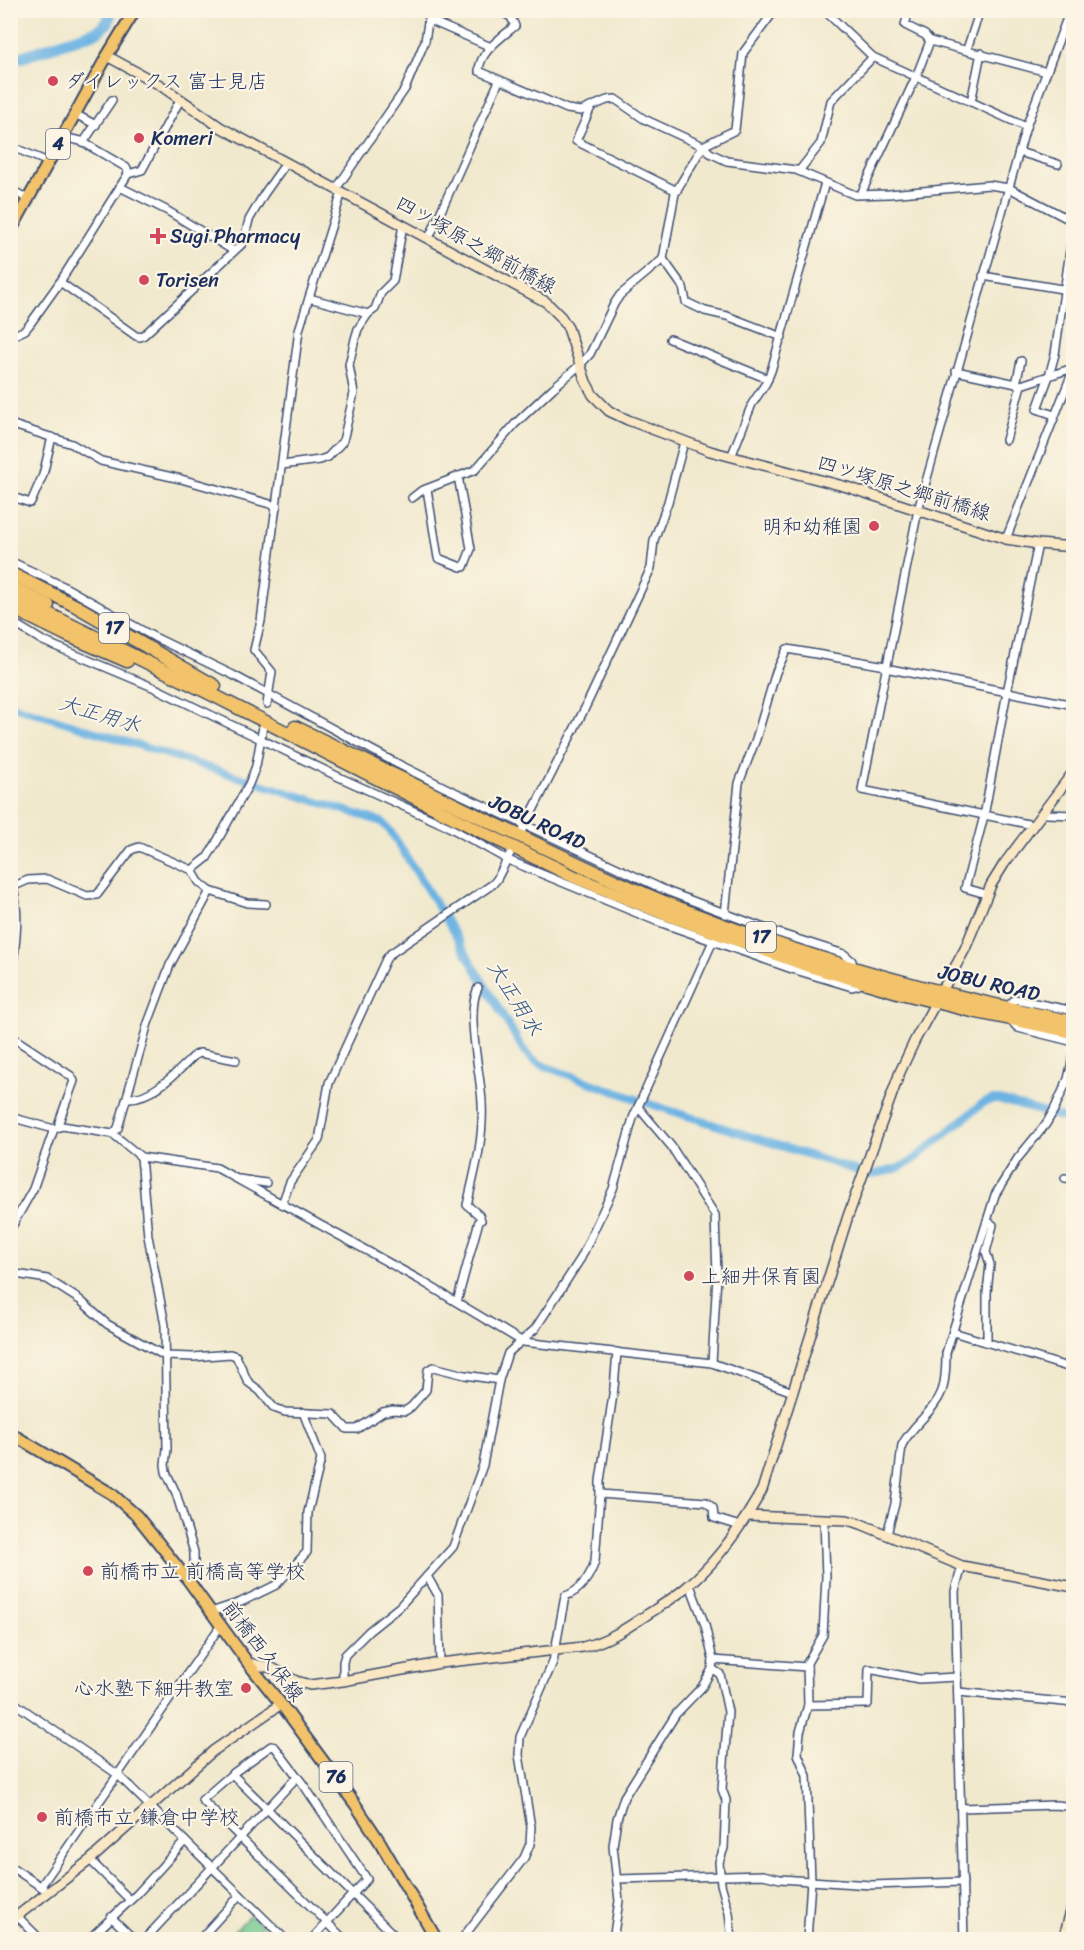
<svg xmlns="http://www.w3.org/2000/svg" width="1084" height="1950" font-family="Sriracha,'Klee One',sans-serif">
<style>
.green{fill:#75ca8e;stroke:#487c76;stroke-width:1.5}
.lines{fill:none;stroke-linecap:round;stroke-linejoin:round}
.canal{stroke:#6cb3e3;stroke-width:8}
.river{stroke:#6cb3e3;stroke-width:12}
.street-casing{stroke:#3b4b6f;stroke-width:10}
.secondary-casing{stroke:#3b4b6f;stroke-width:12}
.primary-casing{stroke:#3b4b6f;stroke-width:14}
.highway-casing{stroke:#3b4b6f;stroke-width:15}
.street{stroke:#fff;stroke-width:7}
.secondary{stroke:#fae7c3;stroke-width:9}
.primary{stroke:#f2c36a;stroke-width:10}
.highway{stroke:#f2c36a;stroke-width:12}
.poi-dot{fill:#d1495b;stroke:#fcf5e5;stroke-width:2}
.labels{text-anchor:middle;dominant-baseline:central;stroke-width:4.5;stroke-linejoin:round;paint-order:stroke}
.shield{fill:#fcf5e5;stroke:#5e6a86;stroke-width:1.5}
.shield-label{font-size:18px;font-weight:bold;fill:#1b2f5e}
.poi-label{font-size:20px;fill:#1b2f5e;stroke:#fcf5e5;text-anchor:start}
.street-label{font-size:20px;fill:#1b2f5e;stroke:#fcf5e5}
.water-label{font-size:21px;font-style:italic;fill:#335786;stroke:#fcf5e5}
</style>
<rect width="100%" height="100%" fill="#fcf5e5"/>
<filter id="ink" filterUnits="userSpaceOnUse"><feTurbulence type="fractalNoise" baseFrequency=".0167" numOctaves="2"/><feDisplacementMap in="SourceGraphic" scale="12" xChannelSelector="R" yChannelSelector="G"/><feConvolveMatrix kernelMatrix="1 2 1 2 8 2 1 2 1" color-interpolation-filters="sRGB"/></filter>
<filter id="wash" filterUnits="userSpaceOnUse"><feTurbulence type="fractalNoise" baseFrequency=".008" numOctaves="4" result="noise"/><feDisplacementMap in="SourceGraphic" scale="24" xChannelSelector="R" yChannelSelector="G"/><feGaussianBlur stdDeviation="1.35" result="paint"/><feColorMatrix in="noise" values="0 0 0 0 0 0 0 0 0 0 0 0 0 0 0 0 0 1.4 0 .05"/><feComposite in="paint" operator="in"/></filter>
<g filter="url(#wash)">
<rect width="100%" height="100%" fill="#f1e9cd"/>
<path class="green" d="M250,1915l26,24h-50z"/>
<g class="lines">
<path class="canal" d="M10,705l372,117 9,10 57,91 73,123 11,13 12,7 106,38 220,71 26,-6 15,-7 72,-59 8,-3h9l74,21"/>
<path class="river" d="M10,61l88,-30 10,-9 3,-12"/>
</g>
</g>
<g filter="url(#ink)">
<g class="lines">
<g class="street-casing">
<g id="street">
<path d="M498,10l13,7 4,9c-13,11 -36,26 -36,45l88,38 14,2 26,-11 8,-1 29,20 59,27 7,7 17,8 69,9 59,25 34,-1 100,-9 20,3 65,34"/>
<path d="M824,10l49,47 153,70"/>
<path d="M909,10l-4,15 20,10 5,6"/>
<path d="M429,20l62,27"/>
<path d="M967,49l13,-39"/>
<path d="M971,102l10,-49"/>
<path d="M591,107l-15,34 101,50"/>
<path d="M75,114l21,11"/>
<path d="M83,143l29,-43"/>
<path d="M10,146l38,16"/>
<path d="M1019,152l39,12"/>
<path d="M799,171l22,-28 10,-42 42,-44"/>
<path d="M128,174l14,-4 38,-70"/>
<path d="M120,187l46,23 68,41"/>
<path d="M10,189l18,10"/>
<path d="M336,189l69,-100 20,-48 5,-31"/>
<path d="M861,194l55,-117 14,-36 117,31"/>
<path d="M429,238l70,-157"/>
<path d="M663,259l20,28 3,15 19,9 22,5 55,21"/>
<path d="M983,276l91,15"/>
<path d="M60,282l76,54 4,1 4,-2 99,-92 6,-23 15,-26 22,-31"/>
<path d="M309,298l59,16"/>
<path d="M10,337l15,-7 5,-6 30,-42 68,-108 -1,-6 -46,-27 -19,-4"/>
<path d="M670,339l98,40"/>
<path d="M10,353v11"/>
<path d="M956,371l65,14 52,-17"/>
<path d="M1016,384l5,-23"/>
<path d="M1054,415l-17,-6 12,-33 6,-22 19,-131"/>
<path d="M10,424l62,20 29,17 80,18 96,27"/>
<path d="M1006,440l15,-55"/>
<path d="M731,457l21,-53 14,-21 5,-12 54,-188"/>
<path d="M282,465l38,-5 8,-3 15,-16 11,-48 -5,-28 6,-26 3,-10 10,-15 7,-5 6,-16 12,-12 10,-56"/>
<path d="M427,489l11,69 23,9h3l7,-18 -13,-73"/>
<path d="M10,496l20,7 2,-3 11,-25 9,-38"/>
<path d="M412,498l9,-7 54,-21 40,-46 38,-36 27,-23 10,-11 24,-50 6,-9 43,-36 12,-66 28,-47 32,-16 8,-77 32,-43"/>
<path d="M1006,539l68,-171"/>
<path d="M10,561l55,26 89,50 79,38 161,87 50,25 225,105 103,39 72,23 8,7 1,7"/>
<path d="M10,621l33,20 112,47 186,90 108,49 59,33 148,61 136,48 60,18 7,-2 2,-4"/>
<path d="M885,668l189,37"/>
<path d="M267,704l5,-32 -18,-22 7,-29 38,-291 43,-138"/>
<path d="M1043,812l4,2 27,1"/>
<path d="M1031,826l-3,-2 -166,-34 56,-280 108,-383 44,-117"/>
<path d="M522,832l63,-124 66,-140 3,-28 14,-38 16,-60"/>
<path d="M192,870l15,-12 8,-13 34,-61 7,-18 7,-40"/>
<path d="M10,888l18,-8 19,-1 40,17 10,-1 34,-45 8,-3 53,23 7,12 11,9 -40,74 -22,58 -30,105 -5,6"/>
<path d="M210,891l37,12 19,1"/>
<path d="M986,894l-21,-6 19,-72 23,-124 31,-148"/>
<path d="M725,914l14,-131 17,-44 20,-67 11,-23 99,17"/>
<path d="M10,980c5,-27 11,-66 3,-92"/>
<path d="M1007,1007l8,-8 59,12"/>
<path d="M1013,1019l1,5 4,4 56,14"/>
<path d="M10,1034l8,7 53,35 3,5 -15,41v5"/>
<path d="M127,1098c25,2 51,-27 68,-43l5,-2 36,7"/>
<path d="M638,1107l33,39 44,69 2,61 -5,87"/>
<path d="M10,1117l44,12 8,-3 51,8 28,23 76,11 201,111 105,63 189,21 81,29"/>
<path d="M141,1157l7,79 17,89 2,124 -2,15 1,8 10,21 18,59v14l-6,14"/>
<path d="M1065,1178l9,1"/>
<path d="M239,1179l27,4"/>
<path d="M282,1204l8,-22 29,-42 10,-57 57,-124 4,-5 103,-70 4,-5 15,-29"/>
<path d="M987,1221l6,4 -7,27 4,12 -3,29v49"/>
<path d="M10,1230l23,-41 21,-60"/>
<path d="M10,1273l37,6 33,21 27,24 58,32 28,1 37,-3 6,2 12,26 12,9 14,17 11,4 48,2 14,15h10l26,-17 10,-2 12,1 6,-4 15,-17 2,-20 5,-3 32,8 34,5"/>
<path d="M457,1302l22,-81 2,-1 -2,-5 -12,-10c8,-34 17,-67 15,-102 -1,-29 -17,-90 -4,-115"/>
<path d="M953,1332l121,37"/>
<path d="M617,1352l-3,36 -14,93v13l106,8 7,6 1,10 26,8"/>
<path d="M887,1534l8,-30 7,-59c10,-20 32,-33 40,-54 4,-12 4,-26 4,-38l49,-158 23,-37 28,-34 8,-14 14,-31 6,-26"/>
<path d="M962,1566l-7,25 9,349"/>
<path d="M427,1576l11,19 2,68"/>
<path d="M211,1612l30,-10 35,-17 31,-33 1,-40 13,-53 -18,-47"/>
<path d="M713,1660l94,7"/>
<path d="M712,1669l8,5 8,38 -6,77 4,11 -2,48 -5,14 2,22 8,29 3,27"/>
<path d="M343,1681v-19l2,-7 24,-24 30,-24 54,-60 30,-82 16,-85 9,-27 27,-24 46,-71 32,-69 20,-71 80,-177"/>
<path d="M958,1692l116,11"/>
<path d="M10,1700l107,74 169,166"/>
<path d="M808,1705l-1,-42 16,-28 3,-58 -2,-57"/>
<path d="M232,1774l167,166"/>
<path d="M961,1808l95,-3 18,2"/>
<path d="M90,1860l40,40"/>
<path d="M10,1866l33,22"/>
<path d="M617,1879l146,-4 17,4 91,6 92,-3"/>
<path d="M41,1886l180,-261"/>
<path d="M111,1917l24,23"/>
<path d="M10,1922l7,-6 24,24"/>
<path d="M88,1940l49,-46 48,-53"/>
<path d="M144,1940l153,-163"/>
<path d="M199,1940l41,-45"/>
<path d="M311,1940c19,-21 37,-41 56,-61l-64,-95 -28,-37 -4,-1 -39,28 -30,26c48,47 95,93 143,140"/>
<path d="M461,1940l63,-82 6,-14 1,-17 -12,-72 1,-18 33,-75 12,-66c15,-4 26,-21 30,-35l5,-67"/>
<path d="M613,1940l6,-39 -6,-55 4,-27 7,-22 52,-83 26,-27 10,-18 1,-9 -8,-35 -15,-40"/>
<path d="M807,1940l4,-59 -4,-105 -9,-22 2,-22 8,-27 60,-1 1,-35 50,10 38,-2"/>
</g>
</g>
<g class="secondary-casing">
<g id="secondary">
<path d="M107,56l53,29 60,42 326,175 15,15 7,11 18,54 7,13 16,16 19,9 82,31 137,36 159,52 32,5 36,3"/>
<path d="M748,1516l99,4 14,4 101,42 112,21"/>
<path d="M248,1663l24,5 24,13 14,4 33,-4 97,-18 143,-16c25,-6 44,-19 65,-33 14,-9 29,-18 41,-29 30,-25 54,-61 73,-95l86,-274 52,-144 15,-32 50,-91 26,-64 13,-21 70,-93"/>
<path d="M17,1916l73,-56 123,-109 68,-47"/>
<path d="M1063,1940l11,-40"/>
</g>
</g>
<g class="primary-casing">
<g id="primary">
<path d="M10,232l97,-176 28,-46"/>
<path d="M10,1433l102,61 25,22 51,64 60,83 33,41 74,100 25,38 57,98"/>
</g>
</g>
<g class="highway-casing">
<g id="highway">
<path d="M10,573l66,33 139,80"/>
<path d="M10,586l38,19"/>
<path d="M10,595l199,98 283,144 85,41 83,34 149,54 92,27 71,18 102,21"/>
<path d="M10,607l57,28 60,26"/>
<path d="M295,727c69,34 139,67 208,101 53,25 107,52 161,74 132,54 270,92 410,120"/>
</g>
</g>
<use href="#street" class="street"/>
<use href="#secondary" class="secondary"/>
<use href="#primary" class="primary"/>
<use href="#highway" class="highway"/>
</g>
</g>
<g class="poi-dot">
<circle cx="53" cy="81" r="6"/>
<circle cx="139" cy="138" r="6"/>
<path d="M155 227h6v6h6v6h-6v6h-6v-6h-6v-6h6z"/>
<circle cx="144" cy="280" r="6"/>
<circle cx="874" cy="526" r="6"/>
<circle cx="689" cy="1276" r="6"/>
<circle cx="88" cy="1571" r="6"/>
<circle cx="246" cy="1688" r="6"/>
<circle cx="42" cy="1817" r="6"/>
</g>
<g class="labels">
<g class="shield">
<rect x="46" y="129" width="24" height="30" rx="4.5"/>
<rect x="99" y="613" width="30" height="30" rx="4.5"/>
<rect x="746" y="922" width="30" height="30" rx="4.5"/>
<rect x="319.5" y="1762" width="33" height="30" rx="4.5"/>
</g>
<g class="shield-label">
<text x="58" y="144">4</text>
<text x="114" y="628">17</text>
<text x="761" y="937">17</text>
<text x="336" y="1777">76</text>
</g>
<g class="poi-label">
<text x="65" y="81">ダイレックス 富士見店</text>
<text x="151" y="138">Komeri</text>
<text x="170" y="236">Sugi Pharmacy</text>
<text x="156" y="280">Torisen</text>
<text x="862" y="526" text-anchor="end">明和幼稚園</text>
<text x="701" y="1276">上細井保育園</text>
<text x="100" y="1571">前橋市立 前橋高等学校</text>
<text x="234" y="1688" text-anchor="end">心水塾下細井教室</text>
<text x="54" y="1817">前橋市立 鎌倉中学校</text>
</g>
<g class="street-label">
<text transform="translate(476 245) rotate(29)">四ツ塚原之郷前橋線</text>
<text transform="translate(904 488) rotate(17)">四ツ塚原之郷前橋線</text>
<text transform="translate(537 822) rotate(25)">JOBU ROAD</text>
<text transform="translate(989 983) rotate(13)">JOBU ROAD</text>
<text transform="translate(263 1651) rotate(53)">前橋西久保線</text>
</g>
<g class="water-label">
<text transform="translate(100 714) rotate(17)">大正用水</text>
<text transform="translate(515 998) rotate(58)">大正用水</text>
</g>
</g>
<rect width="1084" height="1950" fill="none" stroke="#fcf5e5" stroke-width="36"/>
</svg>
